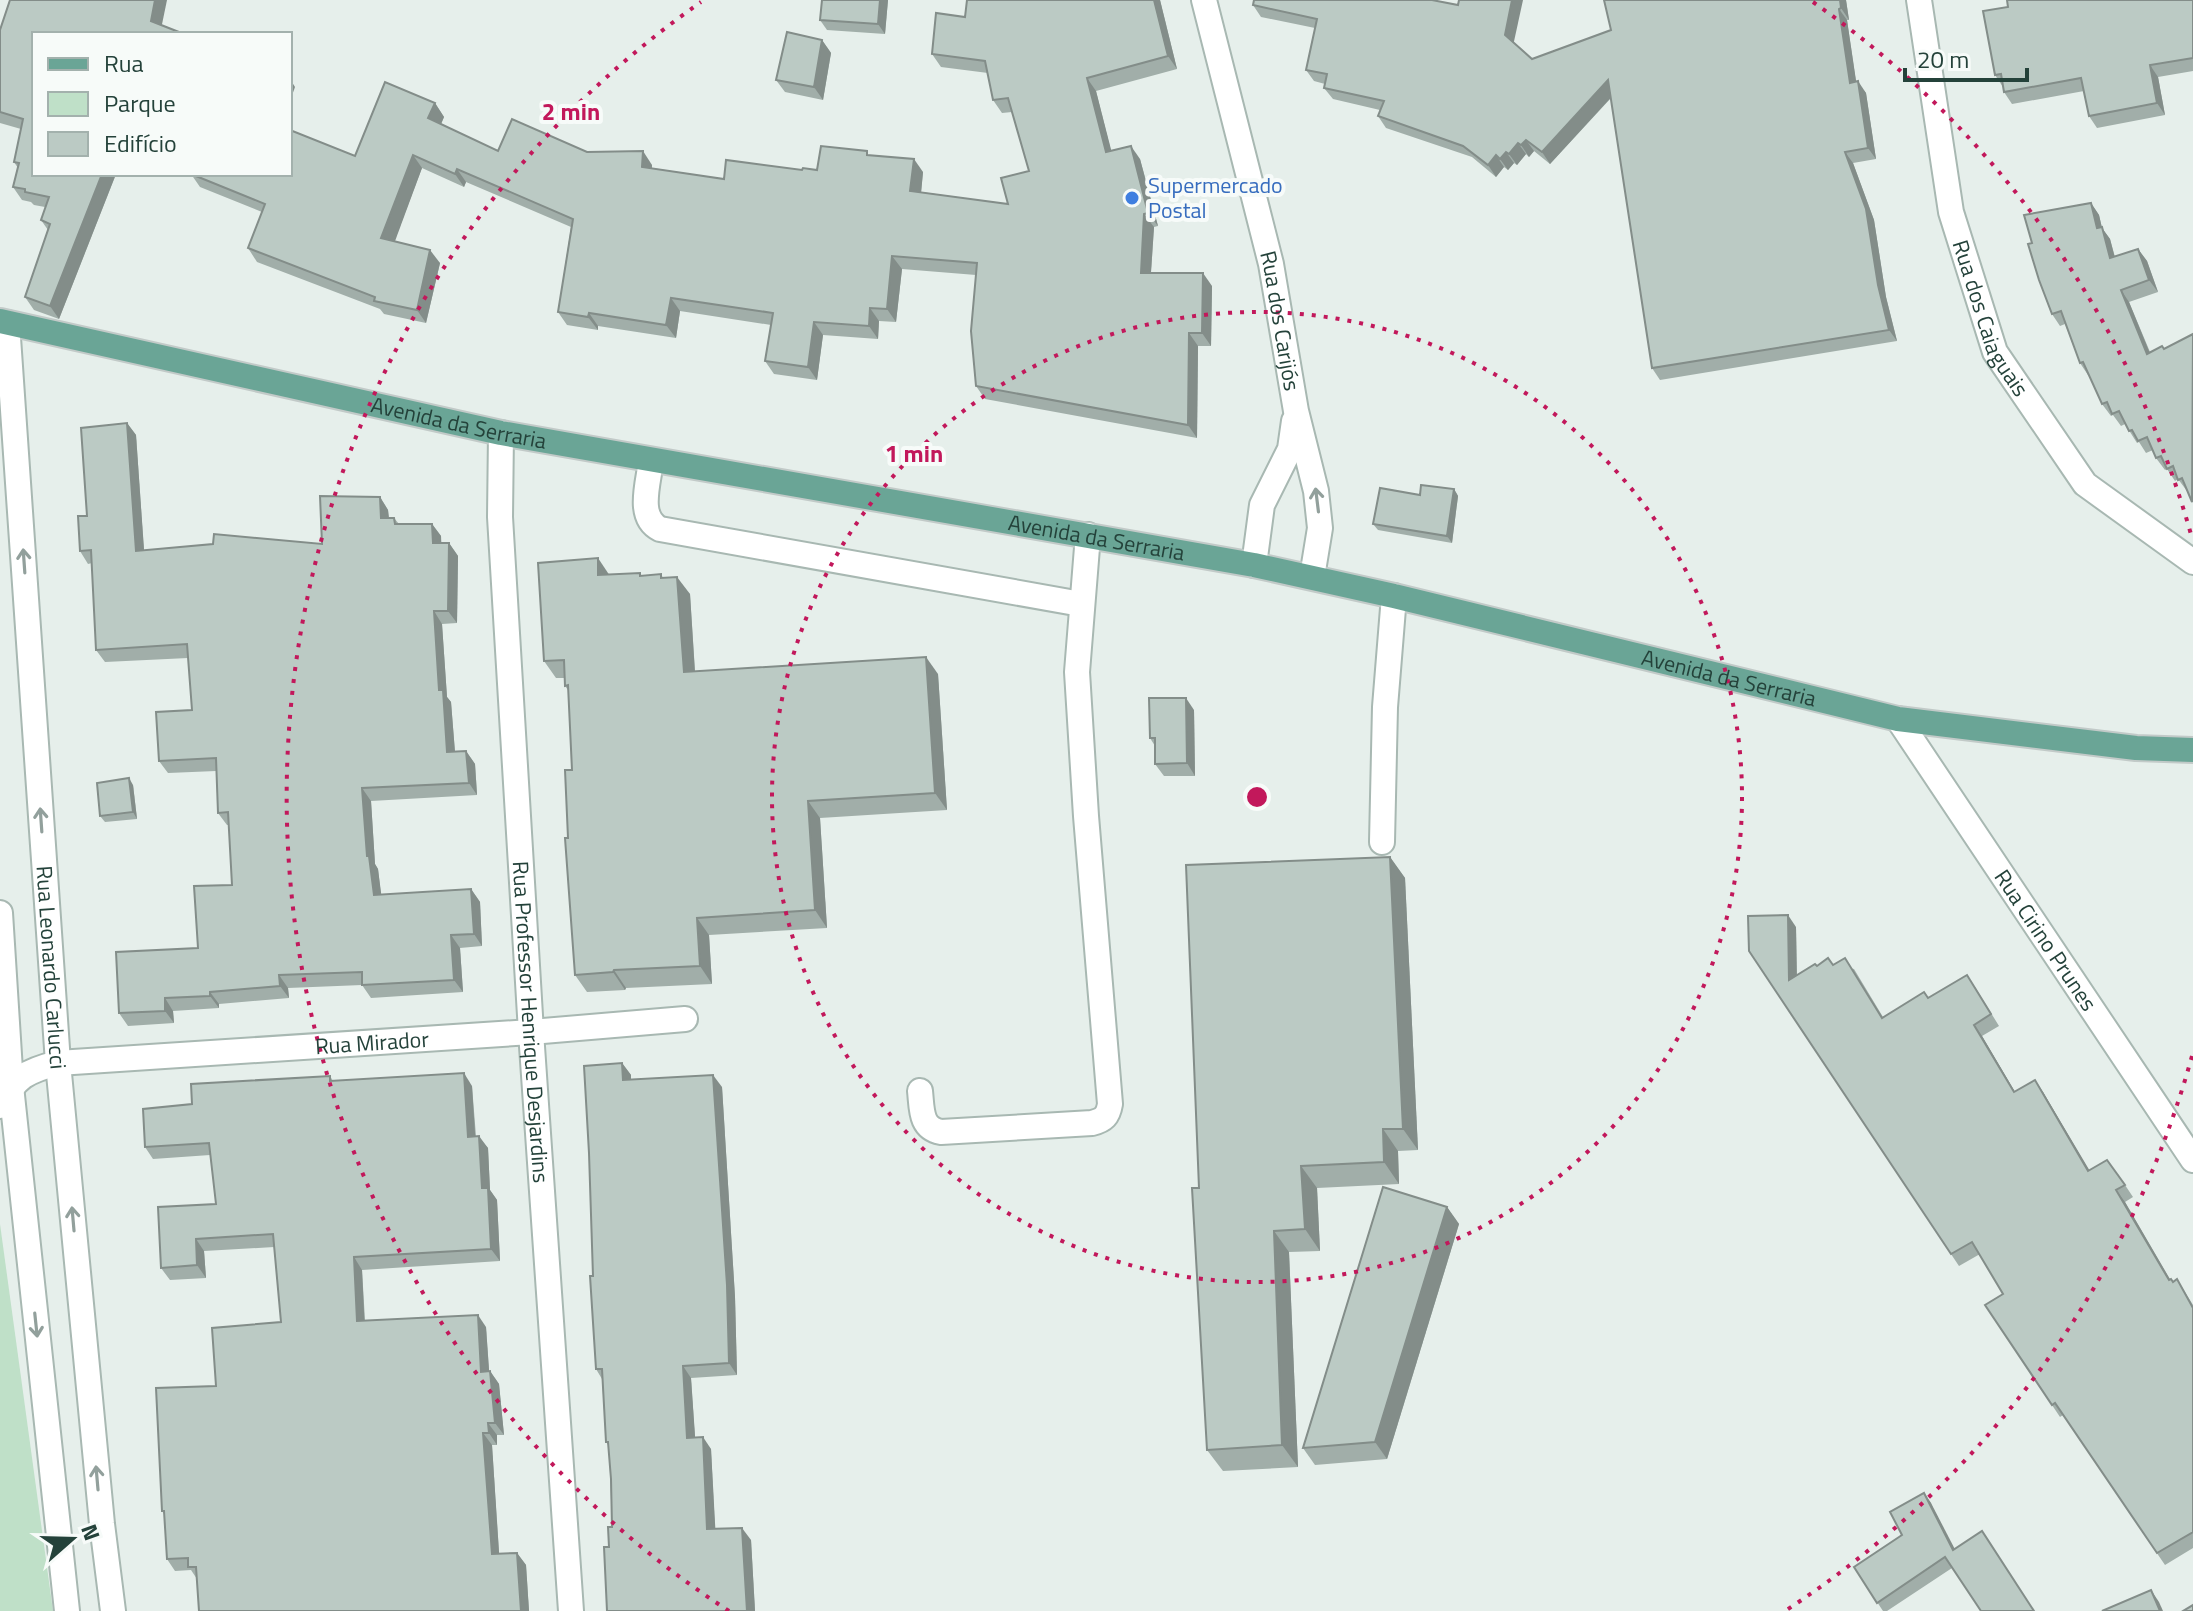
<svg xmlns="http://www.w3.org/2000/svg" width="2193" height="1611" font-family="'Titillium Web',sans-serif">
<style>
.park{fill:#bfe0c8}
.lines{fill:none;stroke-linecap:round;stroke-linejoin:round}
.minor-casing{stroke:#a8b8b2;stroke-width:28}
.major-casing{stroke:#c2cac8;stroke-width:28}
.minor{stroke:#fff;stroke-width:24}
.major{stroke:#6aa596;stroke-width:24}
.wall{fill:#a1aea9}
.shaded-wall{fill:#838d89}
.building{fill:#bbcac4;stroke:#838d89;stroke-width:2}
.oneway{stroke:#92a09c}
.ring{fill:none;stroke:#c2185b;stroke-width:4;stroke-dasharray:4 8}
.shop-dot{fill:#3f7fe0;stroke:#f7fbf9;stroke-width:3}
.labels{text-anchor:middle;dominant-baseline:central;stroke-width:8;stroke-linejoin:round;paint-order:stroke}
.shop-label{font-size:22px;fill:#366cbe;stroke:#f7fbf9;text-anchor:start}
.street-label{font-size:22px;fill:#24423a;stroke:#f7fbf9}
.centre{fill:#c2185b;stroke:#f7fbf9;stroke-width:4}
.ring-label{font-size:24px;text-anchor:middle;font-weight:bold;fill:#c2185b;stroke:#f7fbf9;stroke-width:8;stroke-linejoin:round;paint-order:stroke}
</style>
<rect width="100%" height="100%" fill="#e6efeb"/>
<path class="park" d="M0,1224l53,387h-53z"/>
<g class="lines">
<g class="minor-casing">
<g id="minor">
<path id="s1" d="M1204,0l67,264 25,147 20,80 4,37 -8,49"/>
<path id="s2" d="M1919,0l32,212 44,140 90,132 108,78"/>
<path id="s3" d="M7,323l51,740 44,461 11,87"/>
<path id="s4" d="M501,433l-1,84 31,515 40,579"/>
<path d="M651,460c-2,22 -15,57 9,69l421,75"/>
<path d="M1254,565l8,-60 28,-56 4,-28"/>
<path id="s5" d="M1898,719l295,441"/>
<path d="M1382,842l3,-135 9,-111"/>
<path d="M0,913l11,173 56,525"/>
<path d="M920,1091c2,18 0,37 21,41l151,-9c12,-3 16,-7 18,-19l-24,-288 -9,-144 11,-137"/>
<path id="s6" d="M0,1106c16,-29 26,-35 58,-43l473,-31 154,-13"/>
</g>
</g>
<g class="major-casing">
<g id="major">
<path id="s7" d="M0,321l501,112 753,132 140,31 504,123 238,29 57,2"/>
</g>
</g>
<use href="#minor" class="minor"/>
<use href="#major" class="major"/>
</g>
<g class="wall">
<path d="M888,0l-3,34 -58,-4 -7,-10z"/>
<path d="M967,0h193l17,69 -81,22 15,60 29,8 18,67 -4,1 -3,46 61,13 -1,60h-13l-1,92 -212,-39 -9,-13v-111l-74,-6 -6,53 -17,-1 -1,18 -55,-4 -6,45 -43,-6 -9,-13 6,-36 -91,-14 -4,27 -78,-12v4l-31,-5 -9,-13 13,-85 -105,-45 -2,5 -42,-19 -28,74 46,21 -14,60 -42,-9 -4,-5 -123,-47 -9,-14 14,-36 -62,-25 -9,-13 164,-18 80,-53 9,14 -3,7 57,27 89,1 65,13v3l72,11 78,-9h15l53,-14 53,16 -2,20 87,12 21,-33 -17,-59 -10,1 -9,-13 -5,-27 -47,-6 -9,-13 33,-37z"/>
<path d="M1604,0h242l3,20h-2l9,62 10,11 10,66 -23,4 21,57 12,77 11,44 -237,39 -8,-12 -41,-270 -61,66 -16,-13 -5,6 -3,-3 -9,11 -3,-2 -6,7 -4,-3 -8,10 -24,-20 -86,-29 -8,-12 2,-6 -47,-11 -9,-11 1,-4 -11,-3 -8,-11 9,-42 -54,-11 -8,-12 261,38 18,16 79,-29z"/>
<path d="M2193,0v71l-35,6 7,38 -68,13 -8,-12 -5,-25 -72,13 -8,-12 -1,-5 -8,-12 13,-68z"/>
<path d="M0,30l34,4 82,140 -57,145 -25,-9 -9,-13 23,-67 -7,-10 4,-13 -11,-2 -3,-3 -9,-2 -9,-13 5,-19 -4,-6 7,-33 -21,-6z"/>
<path d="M822,40l9,13 -8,47 -38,-8 -9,-12z"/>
<path d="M2091,203l8,12 3,13 8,11 5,18 23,-8 9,12 11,31 -29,10 21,50 14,-3 29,-15v169l-6,-12 -9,-12 -3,2 -8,-12 -2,1 -9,-12 -3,-8 -7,3 -7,-11 -2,1 -12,-19 -4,2 -8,-11 -2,1 -9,-12 -13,-29h-1l-8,-12 -15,-39 -5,2 -8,-12 -20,-71z"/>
<path d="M127,423l9,12 8,116 178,-7 58,-47 8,13 1,8h5l5,6h33l9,12v7h8l9,13 -1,67 -15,1 5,73 4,5 4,50 11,-1 9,13 2,31 -106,6 4,63 3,5 3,26 90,-6 9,13 2,44 -22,2 3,44 -92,6 -9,-13 -74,3 1,10 -70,6v4l-46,3 1,12 -46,3 -9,-13 79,-65 34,-63 -3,-60h-2l-9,-12 -2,-42 -48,2 -9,-12 33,-51 -4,-52 -83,4 -9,-12 -4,-87 -4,1 -8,-13 7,-35z"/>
<path d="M1454,489l4,7 -6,47 -74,-13 -5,-6 47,-29z"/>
<path d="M640,573l2,3 19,-2 2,4 27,16 5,77 243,3 9,136 -127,8 7,110 -118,7 3,49 -86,4 -1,2 -38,2 -12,-17 -7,-137 4,-68 -4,-80 -3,-4v-8h-9l-12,-17 65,-86z"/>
<path d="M1194,710l1,66h-31l-9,-12v-18l-5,-8z"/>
<path d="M133,785l4,34 -32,3 -5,-6z"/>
<path d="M1390,857l15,21 13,272 -20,1 1,33 -82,4 3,63 -31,1 9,215 -75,4 -16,-21 -8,-262z"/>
<path d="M1796,927l1,48 20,-9 16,-1 21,4 29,48 46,-19 46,-11 24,39 -17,10 33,56h28l46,79 36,14 8,12 -8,5 45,77 3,3 4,-3 16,26v243l-28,17 -102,-150 -3,2 -8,-12 -49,-111 -23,-40 -21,12 -210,-315z"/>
<path d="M622,1063l9,12v4l91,8 13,210 2,78 -46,3 4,60 16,11 4,80 36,11 4,71h-148l2,-64 3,-20 -3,-81 -3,-4 -4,-63 -6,-10 -3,-93z"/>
<path d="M330,1076l3,5 139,5 4,50 12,12 2,42 7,10 3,61 -138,9 3,50 121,7 3,44h1l9,13 5,51h-7v10h-5l7,109 18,-1 9,12 3,46h-330l-2,-32 -6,-9 -16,1 -8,-12 -3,-45 -2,-3 54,-125 65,-64 -7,-75 -70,4 2,27 -36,2 -9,-12 55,-64 -6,-49 -57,4 -8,-12 47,-43z"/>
<path d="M1447,1207l12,17 -72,235 -72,6 -12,-17z"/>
<path d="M1924,1493l7,10 21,65 -65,43h-4l-29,-44 48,-32z"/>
</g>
<g class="shaded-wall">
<path d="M155,0h12l-7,34 -9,-13z"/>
<path d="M880,0h8l-3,34 -7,-10z"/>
<path d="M1154,0h6l17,69 -9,-13z"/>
<path d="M1512,0h11l-10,46 -8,-11z"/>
<path d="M1840,0h6l3,20 -8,-12z"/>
<path d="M1839,9l8,11 11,74 -8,-11z"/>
<path d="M822,40l9,13 -8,47 -9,-13z"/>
<path d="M2150,65l8,12 7,38 -8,-12z"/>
<path d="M1087,78l9,13 19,74 -9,-13z"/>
<path d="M290,79l5,8 -5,14z"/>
<path d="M1608,80l8,12 -66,72 -8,-12z"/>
<path d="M1858,81l8,12 10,66 -8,-11z"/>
<path d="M435,103l9,14 -6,14 -10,-13z"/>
<path d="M1526,140l8,11 -5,6 -8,-12z"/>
<path d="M1518,143l8,11 -9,11 -8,-11z"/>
<path d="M1131,146l9,13 18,67 -10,-13z"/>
<path d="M643,151l9,14 -1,15 -9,-13z"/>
<path d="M1506,152l8,11 -6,7 -8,-11z"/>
<path d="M1845,152l8,11 21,57 12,77 11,44 -8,-11z"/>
<path d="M413,155l9,13 -31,84 -10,-14z"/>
<path d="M1496,155l8,12 -8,10 -8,-12z"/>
<path d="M914,159l9,13 -3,32 -10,-13z"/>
<path d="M457,169l9,13 -2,5 -9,-13z"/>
<path d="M102,174h14l-57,145 -9,-13z"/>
<path d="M2091,203l8,12 3,13 8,11 8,31 -8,-12 -13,-30z"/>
<path d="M1144,214l10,13 -4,59 -9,-13z"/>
<path d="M2138,249l9,12 11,31 -9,-12z"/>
<path d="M430,250l10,13 -14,60 -9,-13z"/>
<path d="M892,256l10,13 -6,53 -9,-13z"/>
<path d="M1203,273l9,13 -1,60 -9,-13z"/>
<path d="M2121,290l8,12 26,64 -8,-12z"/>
<path d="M671,298l9,13 -4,27 -10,-13z"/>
<path d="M870,308l9,13 -1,18 -9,-13z"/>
<path d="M589,313l9,13v4l-10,-13z"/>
<path d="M814,322l9,13 -6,45 -9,-13z"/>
<path d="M1189,333l9,13 -1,92 -9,-13z"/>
<path d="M127,423l9,12 9,129 -9,-13z"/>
<path d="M1454,489l4,7 -6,47 -5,-7z"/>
<path d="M380,497l8,13 2,20 -9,-12z"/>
<path d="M432,524l9,12 1,20 -9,-13z"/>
<path d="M449,543l9,13 -1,67 -9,-12z"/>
<path d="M598,558l12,18 -12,-1z"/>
<path d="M677,577l13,17 6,96 -12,-18z"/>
<path d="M434,611l8,13 5,73 4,5 5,63 -9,-13 -8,-62z"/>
<path d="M926,657l12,17 9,136 -12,-17z"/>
<path d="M1186,698l8,12 1,66 -8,-13z"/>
<path d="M466,751l9,13 2,31 -8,-12z"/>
<path d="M129,778l4,7 4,34 -4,-7z"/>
<path d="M362,788l9,13 4,63 3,5 5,39 -9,-13 -7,-39z"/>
<path d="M808,801l12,17 7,110 -12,-18z"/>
<path d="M1390,857l15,21 13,272 -15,-21z"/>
<path d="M471,889l9,13 2,44 -8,-12z"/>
<path d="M1788,915l8,12 1,65 -8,-12z"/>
<path d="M697,918l12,17 3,49 -12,-18z"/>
<path d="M451,935l9,13 3,44 -9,-12z"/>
<path d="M614,970l12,18 -1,2 -12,-18z"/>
<path d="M279,975l9,13 1,10 -9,-12z"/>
<path d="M210,992l9,12v4l-9,-12z"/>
<path d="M165,998l8,13 1,12 -9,-12z"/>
<path d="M1974,1025l8,11 40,68 -8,-12z"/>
<path d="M622,1063l9,12v17l-8,-12z"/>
<path d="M464,1073l8,13 4,63 -8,-12z"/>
<path d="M713,1075l9,12 13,210 2,78 -8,-12z"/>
<path d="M2035,1080l8,12 54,91 -9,-12z"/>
<path d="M1383,1129l15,22 1,33 -15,-22z"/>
<path d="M479,1136l9,12 2,42 7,10 3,61 -9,-12 -9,-61z"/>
<path d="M1301,1166l16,22 3,63 -15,-22z"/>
<path d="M2116,1190l9,12 52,90 -8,-12z"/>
<path d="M1447,1207l12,17 -72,235 -12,-17z"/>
<path d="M1274,1231l15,21 9,215 -16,-22z"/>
<path d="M196,1239l8,12 2,27 -9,-13z"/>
<path d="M354,1257l8,13 3,63 -8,-12z"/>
<path d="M478,1315l8,12 4,57 -9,-12z"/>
<path d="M683,1366l8,12 5,72 -9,-12z"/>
<path d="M490,1371l9,13 5,51 -9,-12z"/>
<path d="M488,1423l9,12v10l-8,-12z"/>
<path d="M483,1433l9,12 8,122 -8,-13z"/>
<path d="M703,1437l8,12 5,92 -9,-12z"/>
<path d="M1924,1493l7,10 30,58 -8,-11z"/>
<path d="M742,1528l9,12 4,71h-8z"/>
<path d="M517,1553l9,12 3,46h-8z"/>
<path d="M2151,1590l8,12 4,9h-3z"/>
</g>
<g class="building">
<path d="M10,0h145l-4,21 33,13h-150v140h68l-52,132 -25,-9 25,-73 -9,-4 8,-23 -24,-5v-3l-12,-2 6,-24 -5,-1 9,-43 -23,-7v-82z"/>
<path d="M822,0h58l-2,24 -58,-4z"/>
<path d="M967,0h187l14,56 -81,22 19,74 25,-6 17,67 -4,1 -3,59h62l-1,60h-13l-1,92 -212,-39 -5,-55 6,-68 -85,-7 -5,53 -17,-1 -1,18 -55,-4 -6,45 -43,-6 8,-48 -102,-15 -5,27 -77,-12 -1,4 -30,-5 15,-93 -116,-50 -2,5 -42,-19 -32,83 49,12 -13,60 -43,-9 1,-4 -127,-49 17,-44 -74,-30h99v-44l65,26 30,-74 50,21 -7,15 70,33 14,-32 75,33 56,-1 -1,16 82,12 2,-19 76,10 1,-2 14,2 4,-24 46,5v4l47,4 -4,32 98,13 -7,-26 28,-7 -21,-73 -15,2 -8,-39 -53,-7 4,-41 29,4z"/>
<path d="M1254,0h178l26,5 1,-5h53l-7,35 27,24 79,-29 -7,-30h236l1,8 -2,1 11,74 8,-2 10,67 -23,4 21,57 12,76 11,45 -237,38 -44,-288 -66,72 -16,-12 -5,5 -3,-2 -9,11 -3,-2 -6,7 -4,-4 -8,10 -25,-19 -85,-30 6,-15 -60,-13 3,-14 -21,-4 11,-51 -64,-14z"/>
<path d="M2007,0h186v58l-43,7 7,38 -68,13 -8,-38 -77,14 -3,-18 -6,1 -12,-64 25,-4z"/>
<path d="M787,32l35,8 -8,47 -38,-7z"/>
<path d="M2091,203l6,25 5,-1 8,31 28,-9 11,31 -28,10 26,64 15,-8 2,3 29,-15 -1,168 -10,-24 -4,2 -5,-14 -6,3 -6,-13 -5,2 -9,-21 -9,4 -6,-11 -3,1 -10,-20 -7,3 -5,-12 -5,2 -19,-42 -3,1 -19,-52 -9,3 -13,-34 -11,-36 4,-1 -8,-28z"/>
<path d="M127,423l9,128 77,-7 1,-10 108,10 -2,-48 60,1 1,21h13l1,6h37l1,19h16l-1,68h-14l5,79h4l4,62 19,-1 3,32 -107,5 5,68h2l5,39 97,-6 3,45 -23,1 3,45 -92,5v-13l-83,3 1,11 -70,6v4l-45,2v13l-46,2 -3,-61 82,-4 -4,-62 38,-1 -4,-73 -10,1 -2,-55 -57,3 -3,-49 36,-2 -5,-66 -91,6 -5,-100 -11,1 -2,-35h9l-6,-88z"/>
<path d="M1421,485l33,4 -7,47 -74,-12 7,-36 40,7z"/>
<path d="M598,558v17l42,-2v3l21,-2v4l16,-1 7,95 242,-15 9,136 -127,8 7,109 -118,8 3,48 -86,4 -1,2 -38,3 -10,-137h3l-3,-68h7l-4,-85 -3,1 -1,-26 -20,1 -6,-98z"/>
<path d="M1149,698h37l1,65 -32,1v-26h-5z"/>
<path d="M129,778l4,34 -33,4 -3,-33z"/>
<path d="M1390,857l13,272h-20l1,33 -83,4 4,63 -31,2 8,214 -75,5 -15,-262h7l-13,-323z"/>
<path d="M1788,915l1,65 26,-16 2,2 11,-8 5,7 12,-7 37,60 42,-26 4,6 39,-23 24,39 -17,11 40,67 21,-12 53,91 19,-11 18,25 -9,5 53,90 2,-1 2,3 4,-3 16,29v224l-36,21 -102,-150 -3,2 -67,-100 18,-11 -31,-52 -21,12 -202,-303 -1,-35z"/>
<path d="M622,1063l1,17 90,-5 14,210 2,78 -46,3 4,72 16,-1 4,92 35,-1 5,83h-140l-3,-64h5l-1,-20h4l-1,-48 -3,-37h-2l-4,-73h-6l-6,-93h3l-4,-123 -5,-87z"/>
<path d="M464,1073l4,64 11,-1 3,52h6l3,61 -137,8 3,64 121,-6 3,57 9,-1 5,52h-7l1,10h-6l9,121 25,-1 4,58h-322l-3,-44h-8v-9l-21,1 -3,-48h-2l-6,-123 60,-2 -4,-58 69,-6 -8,-88 -77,5 1,26 -36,3 -3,-61 58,-3 -7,-61 -64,4 -2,-38 49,-5 -1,-20 139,-8v5z"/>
<path d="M1383,1187l64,20 -72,235 -72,6z"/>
<path d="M1924,1493l29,57 29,-19 52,80h-53l-36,-54 -68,46 -23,-36 48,-32 -12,-23z"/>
<path d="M2151,1590l9,21h-58z"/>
<path d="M2193,1605v6h-10z"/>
</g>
<defs><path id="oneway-shaft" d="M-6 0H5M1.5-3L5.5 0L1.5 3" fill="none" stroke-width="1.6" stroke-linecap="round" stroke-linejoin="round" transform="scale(2)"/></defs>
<g class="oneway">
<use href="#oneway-shaft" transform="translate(1317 500) rotate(-97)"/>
<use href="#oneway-shaft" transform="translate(24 561) rotate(-94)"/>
<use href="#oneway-shaft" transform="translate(41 820) rotate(-94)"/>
<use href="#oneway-shaft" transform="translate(73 1219) rotate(-95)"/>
<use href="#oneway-shaft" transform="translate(36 1325) rotate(84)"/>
<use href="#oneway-shaft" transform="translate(97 1478) rotate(-95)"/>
</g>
<g class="ring">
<circle cx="1257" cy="797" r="485"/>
<path d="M2192 1056A970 970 0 0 1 1785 1611M729 1611A970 970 0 0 1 701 2M1813 2A970 970 0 0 1 2192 538"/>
</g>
<circle class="shop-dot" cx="1132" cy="198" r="8"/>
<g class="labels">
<g class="shop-label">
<text x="1148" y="185">Supermercado<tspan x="1148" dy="25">Postal</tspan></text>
</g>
<g class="street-label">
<text stroke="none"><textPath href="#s2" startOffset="328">Rua dos Caiaguais</textPath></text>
<text stroke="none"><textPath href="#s1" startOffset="330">Rua dos Carijós</textPath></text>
<text stroke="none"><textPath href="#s7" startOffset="470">Avenida da Serraria</textPath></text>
<text stroke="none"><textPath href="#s7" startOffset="1118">Avenida da Serraria</textPath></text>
<text stroke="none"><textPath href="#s7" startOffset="1766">Avenida da Serraria</textPath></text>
<text stroke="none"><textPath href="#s5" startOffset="266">Rua Cirino Prunes</textPath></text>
<text stroke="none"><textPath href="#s3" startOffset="646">Rua Leonardo Carlucci</textPath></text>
<text stroke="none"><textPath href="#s4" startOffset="590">Rua Professor Henrique Desjardins</textPath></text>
<text stroke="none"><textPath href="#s6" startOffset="390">Rua Mirador</textPath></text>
</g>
</g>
<circle cx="1257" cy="797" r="12" class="centre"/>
<g class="ring-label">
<text x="571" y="120">2 min</text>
<text x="914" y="462">1 min</text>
</g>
<rect x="32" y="32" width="260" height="144" fill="#f7fbf9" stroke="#a3b1ad" stroke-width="2"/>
<rect x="48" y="58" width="40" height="12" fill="#6aa596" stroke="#a3b1ad" stroke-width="2"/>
<text x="104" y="72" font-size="24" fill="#24423a">Rua</text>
<rect x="48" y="92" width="40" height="24" fill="#bfe0c8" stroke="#a3b1ad" stroke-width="2"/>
<text x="104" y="112" font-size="24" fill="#24423a">Parque</text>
<rect x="48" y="132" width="40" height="24" fill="#bbcac4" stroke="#a3b1ad" stroke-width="2"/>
<text x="104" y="152" font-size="24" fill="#24423a">Edifício</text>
<g transform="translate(72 1539) rotate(70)" stroke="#f7fbf9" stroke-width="6" paint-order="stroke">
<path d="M0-6L14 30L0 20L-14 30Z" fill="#24423a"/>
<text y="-12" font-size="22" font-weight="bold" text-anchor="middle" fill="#24423a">N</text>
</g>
<path d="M1905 68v12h122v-12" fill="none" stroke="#24423a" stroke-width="4"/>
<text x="1917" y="68" font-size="24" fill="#24423a" stroke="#f7fbf9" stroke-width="6" paint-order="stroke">20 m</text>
</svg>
